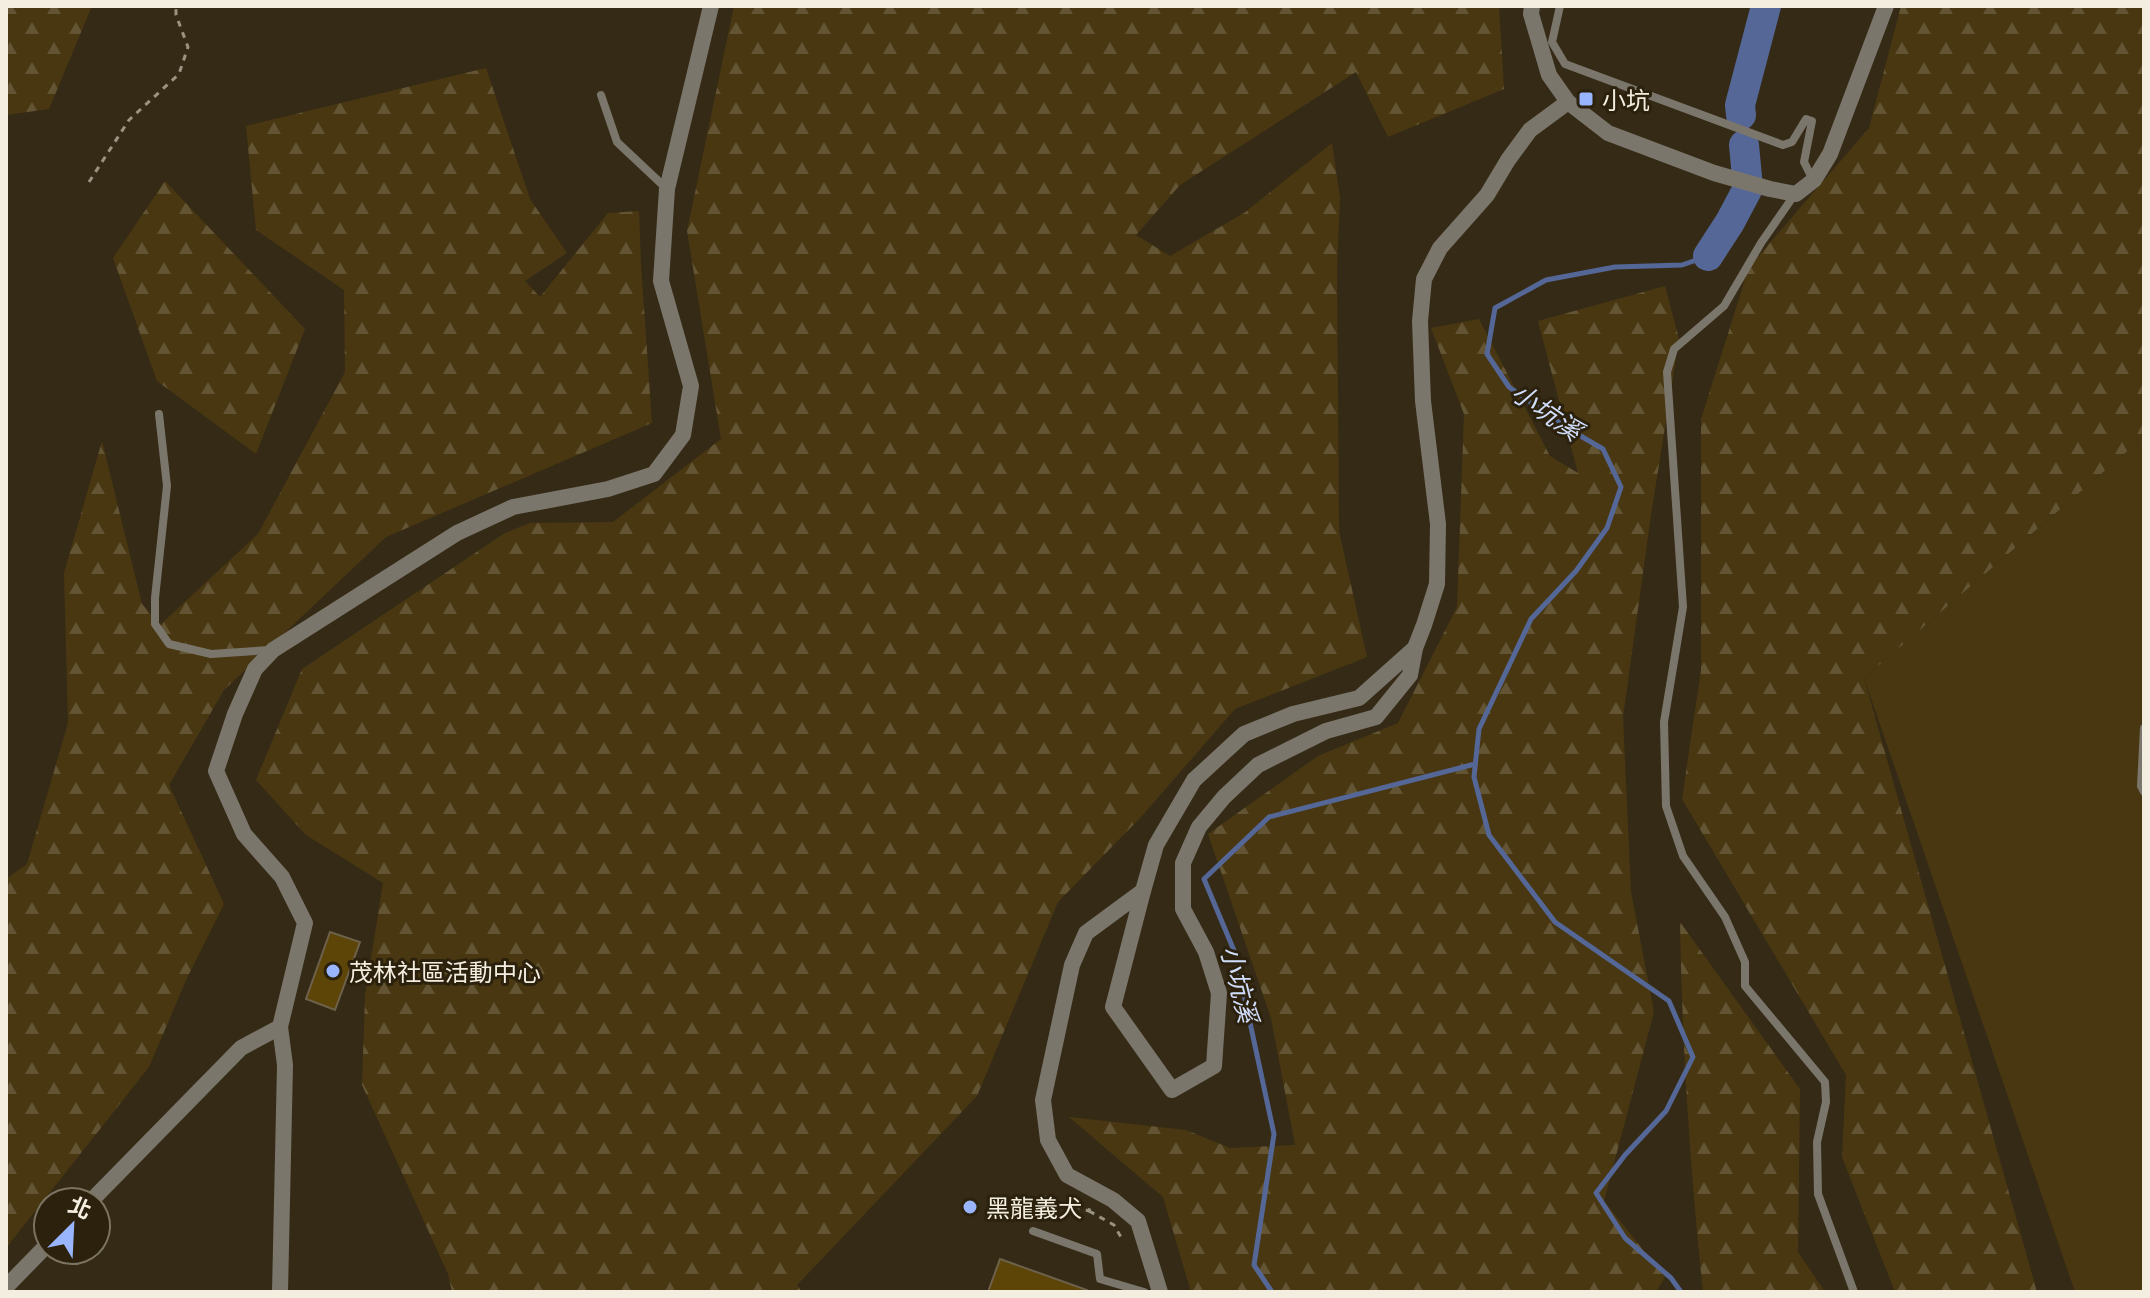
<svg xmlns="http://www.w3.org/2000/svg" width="2150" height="1298" font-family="Manrope,'Noto Sans TC',sans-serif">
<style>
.grass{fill:#483711}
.forest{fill:url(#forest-firs)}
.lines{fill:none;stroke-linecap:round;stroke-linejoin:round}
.stream{stroke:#546796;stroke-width:5}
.river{stroke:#546796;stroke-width:30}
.building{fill:#5d4508;stroke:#6d614b;stroke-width:2}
.path{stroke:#9b9382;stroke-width:3;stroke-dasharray:6 6;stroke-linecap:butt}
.lane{stroke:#7b766c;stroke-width:8}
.street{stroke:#7b766c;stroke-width:16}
.poi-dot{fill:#98b5fd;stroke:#2b210c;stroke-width:3}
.labels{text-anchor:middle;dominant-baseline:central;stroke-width:6;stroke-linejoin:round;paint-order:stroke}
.poi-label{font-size:24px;fill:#f4eee1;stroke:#2b210c;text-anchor:start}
.water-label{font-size:26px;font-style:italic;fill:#d0ddfb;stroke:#2b210c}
</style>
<defs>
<pattern id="forest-firs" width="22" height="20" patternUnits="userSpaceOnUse" patternTransform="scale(2)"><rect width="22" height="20" fill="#483711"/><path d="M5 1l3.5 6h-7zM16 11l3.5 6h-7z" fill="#635433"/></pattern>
</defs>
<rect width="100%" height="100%" fill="#352a15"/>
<path class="grass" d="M2144,437v855h-69l-211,-614z"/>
<g class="forest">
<path d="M6,6h86l-43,103 -43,6z"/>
<path d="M734,6h765l5,83 -116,48 -32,-65 -176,113 -44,50 34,21 74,-43 88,-70 8,55 -3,71 2,262 28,126 -132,52 -94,108 -83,85 -81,194 -180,189 5,7h-350l-4,-18 -86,-189 3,-89 18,-113 -77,-48 -50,-55 46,-111 203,-136 25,-10 83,-1 108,-83 -34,-208z"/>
<path d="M1901,6h243v431l-280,241 173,614h-142l-53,-135 4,-82 -164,-276 19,-129v-251l48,-152 120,-139z"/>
<path d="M486,68l44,131 37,54 -42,28 15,16 68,-84 31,-2 2,54 11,158 -266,114 -162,153 -55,95 55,119 -37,74 -38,89 -143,181v-369l21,-15 41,-141 -4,-150 38,-132 40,163 18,21 98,-91 87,-162 -1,-82 -88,-60 -10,-104z"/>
<path d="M165,181l140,148 -49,125 -99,-73 -44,-123z"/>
<path d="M1665,286l14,53 -28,176 -28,202 8,175 23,120 -50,189 61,76 -9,15h-465l-28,-95 -94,-80 117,13 44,18 65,-3 -24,-127 -63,-184 110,-78 80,-33 59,-116 7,-193 -33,-86 48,-9 71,137 28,17 -40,-152z"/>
<path d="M1680,922l120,167 -2,163 27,40h-122c-13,-123 -21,-247 -23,-370z"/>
</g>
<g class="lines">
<g class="stream">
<path d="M1272,1292l-18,-27 20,-131 -39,-181 -31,-74 65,-62 206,-53"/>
<path d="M1681,1292l-10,-14 -46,-40 -29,-45 29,-38 41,-44 27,-54 -24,-56 -114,-79 -66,-87 -15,-58 5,-48 52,-110 45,-48 31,-43 14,-41 -18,-38 -36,-21 -58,-41 -22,-33 8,-46 51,-28 69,-13 67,-2 26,-9"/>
</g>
<g class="river">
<path d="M1741,115l-1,-10 26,-99"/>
<path d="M1708,256l22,-34 18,-34 -4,-43"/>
</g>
</g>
<g class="building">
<path d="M330,932l30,10 -25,68 -29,-11z"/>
<path d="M1000,1259l87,31 -1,2h-98z"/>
</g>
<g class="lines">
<g class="path">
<path d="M89,182l40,-62 50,-46 9,-27 -12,-32v-9"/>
<path d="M1089,1211l25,14 8,14"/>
<path d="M1028,1218l7,-17 11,-4 43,14 1,-5"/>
</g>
<g class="lane">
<path d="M1560,6l-8,36 13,22 218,81 9,-3 14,-23 6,2 -8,41 9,18"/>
<path d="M601,95l16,47 50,47"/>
<path d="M1795,194l-34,49 -37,63 -50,43 -7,23 16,235 -19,115 2,84 17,50 42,61 20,45v24l80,96 1,20 -9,40 1,52 36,98"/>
<path d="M159,414l8,72 -12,112v26l14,20 42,10 58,-4"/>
<path d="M2144,728l-3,58 3,6"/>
<path d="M1033,1231l64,23 3,25 44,13"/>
</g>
<g class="street">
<path d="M1568,102l40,31 106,40 56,16 26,5 18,-14 16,-26 56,-148"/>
<path d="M1143,891l-30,116 59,83 42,-24 5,-73 -13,-41 -23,-43v-46l16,-36 25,-30 34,-32 68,-34 50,-14 34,-42 5,-27"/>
<path d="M90,1202l151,-154 39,-21"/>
<path d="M6,1287l42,-43"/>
<path d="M280,1292l5,-227 -5,-38 25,-104 -23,-46 -38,-43 -28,-63 19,-57 20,-45 18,-19 184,-117 56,-26 95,-18 46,-15 29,-39 8,-49 -30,-105 6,-92 44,-183"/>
<path d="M1160,1292l-22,-71 -25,-21 -46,-25 -19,-35 -5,-40 29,-135 14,-32 57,-42 13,-46 38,-65 50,-46 49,-20 66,-16 56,-50 9,-23 13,-41 1,-60 -15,-123 -3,-80 4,-42 16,-31 47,-53 21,-35 22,-30 38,-28 -19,-27 -18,-61 1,-8"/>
</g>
</g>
<g class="poi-dot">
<rect x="1578" y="91" width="16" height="16" rx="4"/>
<circle cx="333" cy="971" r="8"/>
<circle cx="970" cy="1207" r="8"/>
</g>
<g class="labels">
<g class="poi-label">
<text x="1602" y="99">小坑</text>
<text x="349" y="971">茂林社區活動中心</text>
<text x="986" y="1207">黑龍義犬</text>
</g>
<g class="water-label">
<text transform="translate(1547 411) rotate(35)">小坑溪</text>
<text transform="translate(1240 984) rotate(76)">小坑溪</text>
</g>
</g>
<rect width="2150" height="1298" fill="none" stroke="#f4eee1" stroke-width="16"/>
<g transform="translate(72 1226) rotate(24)"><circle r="38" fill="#2b210c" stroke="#7b7361" stroke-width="2"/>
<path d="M0-6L14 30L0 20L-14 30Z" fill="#98b5fd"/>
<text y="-12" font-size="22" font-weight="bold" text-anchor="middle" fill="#f4eee1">北</text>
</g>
</svg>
